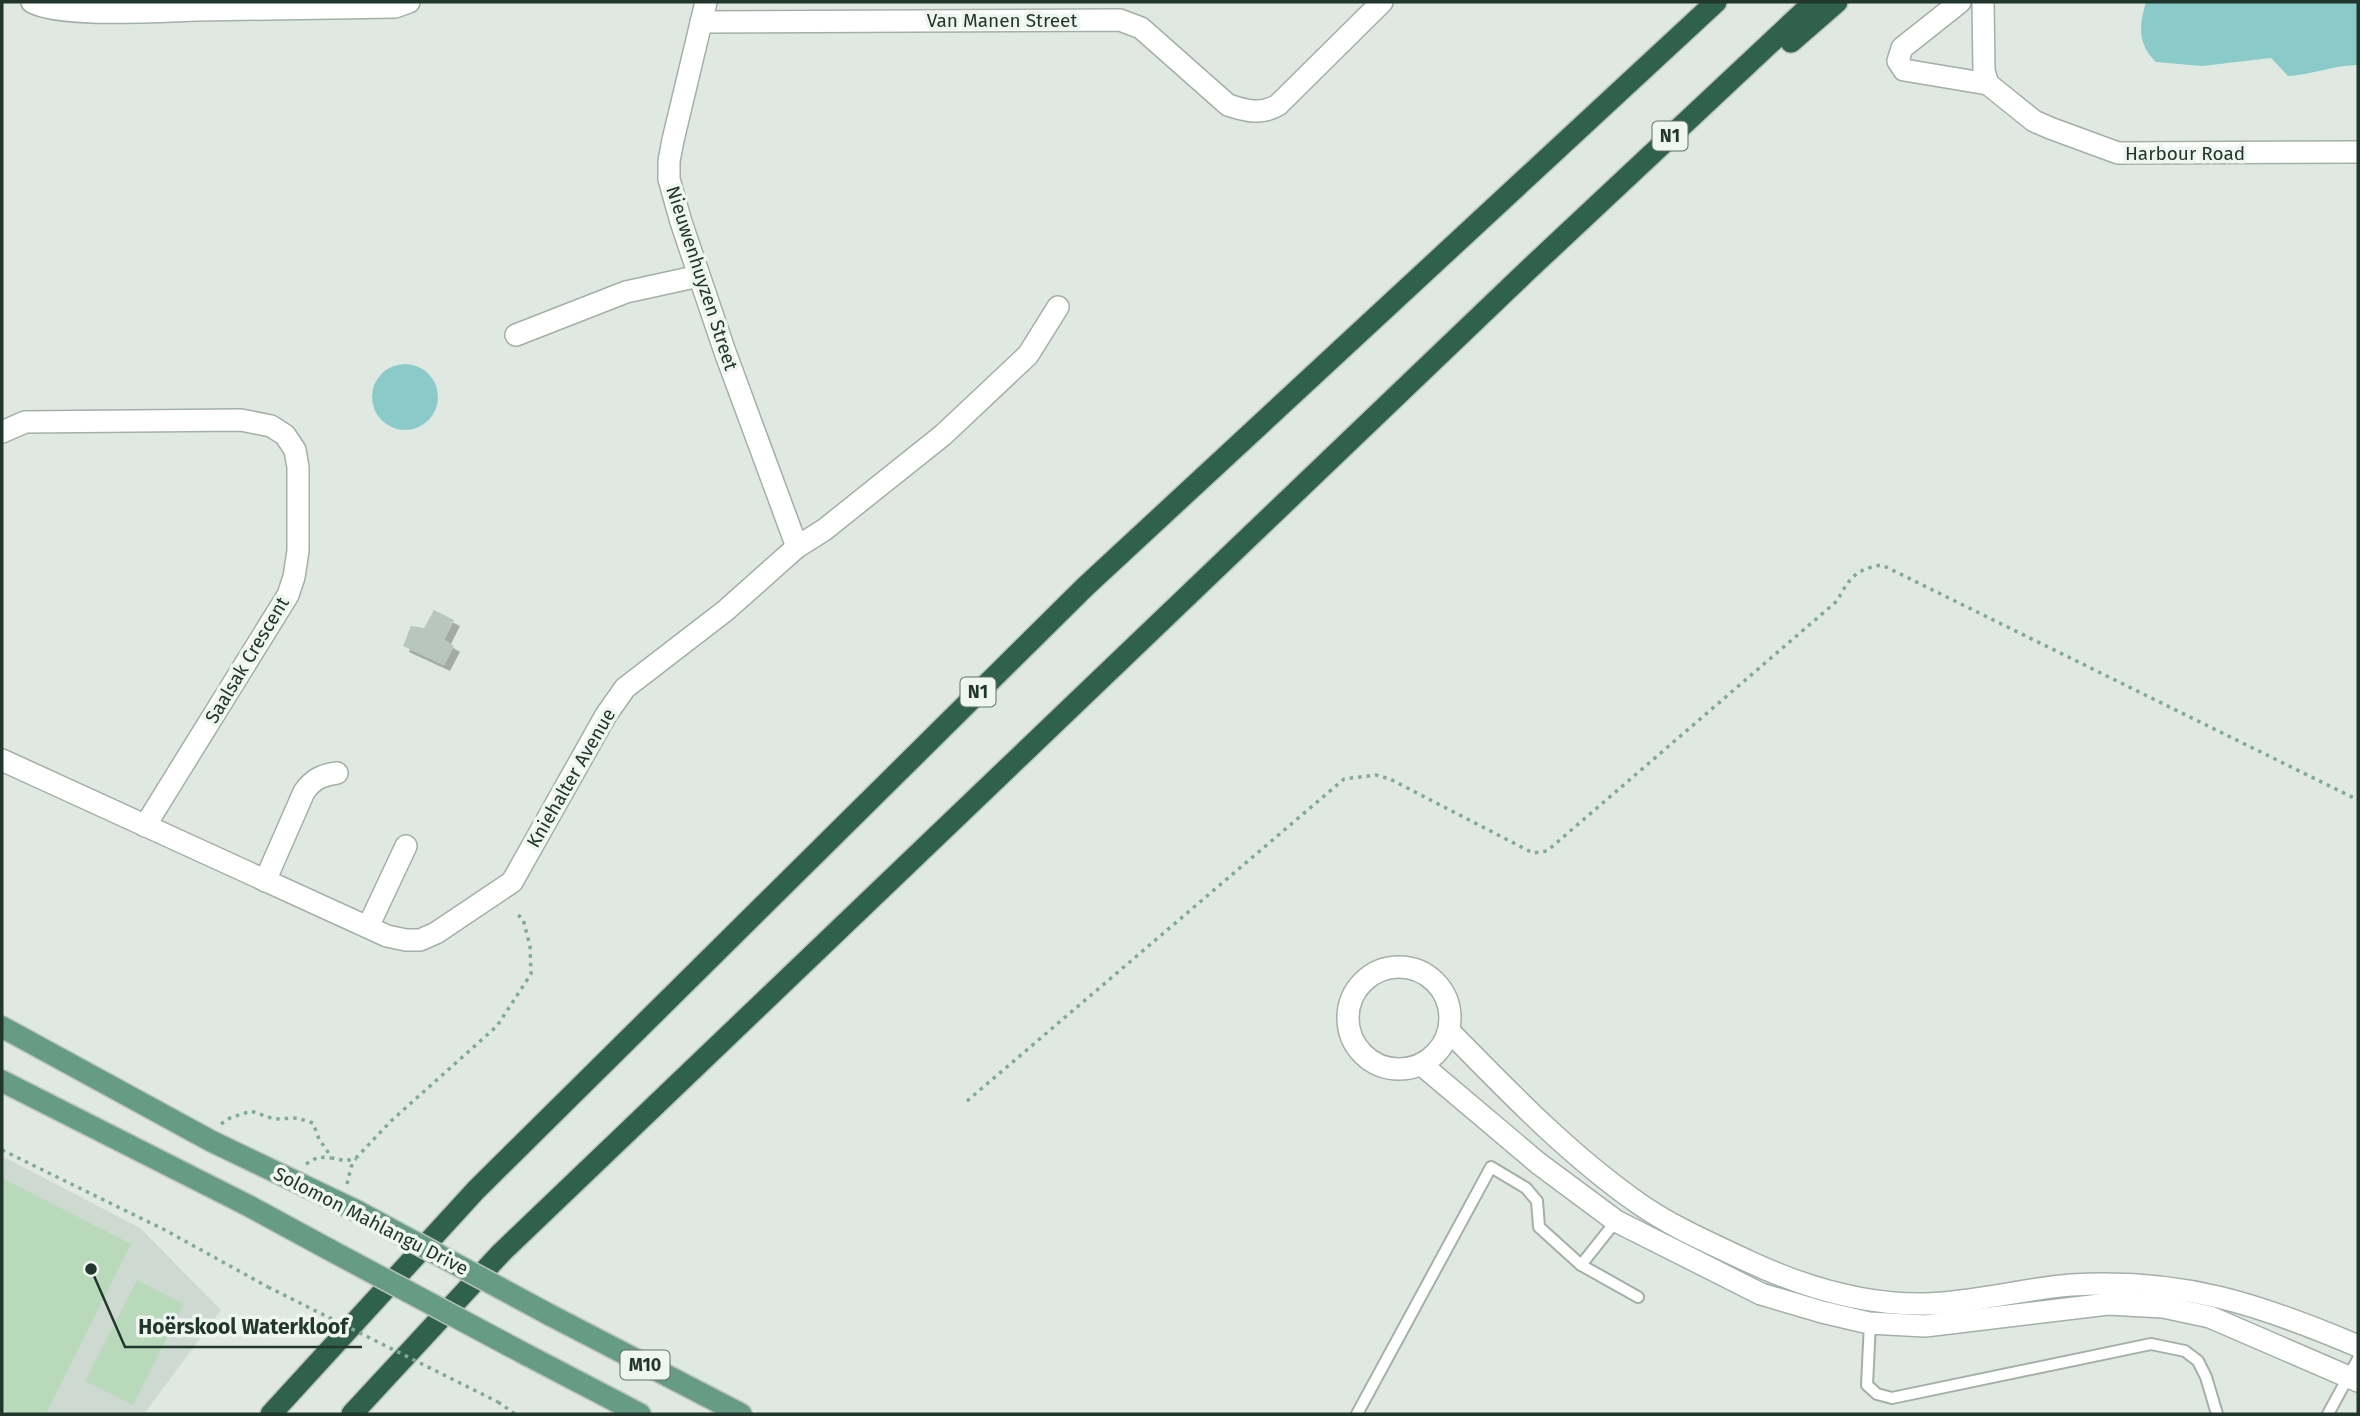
<svg xmlns="http://www.w3.org/2000/svg" width="2360" height="1416" font-family="'Fira Sans',sans-serif">
<style>
.built{fill:#cdd9d1}
.green{fill:#b9d9bb}
.water{fill:#8acbc9}
.building{fill:#b7c6be;filter:url(#shadow)}
.lines{fill:none;stroke-linecap:round;stroke-linejoin:round}
.lane-casing{stroke:#a2b0a8;stroke-width:14}
.street-casing{stroke:#a2b0a8;stroke-width:24}
.primary-casing{stroke:#bcc3c0;stroke-width:24}
.highway-casing{stroke:#bcc3c0;stroke-width:24}
.path{stroke:#81aa96;stroke-width:3.5;stroke-dasharray:3.5 5;stroke-linecap:butt}
.lane{stroke:#fff;stroke-width:10}
.street{stroke:#fff;stroke-width:21}
.primary{stroke:#669b84;stroke-width:21}
.highway{stroke:#2f614e;stroke-width:21}
.primary-bridge-casing{stroke:#bcc3c0;stroke-width:24;stroke-linecap:butt}
.path-bridge{stroke:#81aa96;stroke-width:3.5;stroke-dasharray:3.5 5;stroke-linecap:butt}
.primary-bridge{stroke:#669b84;stroke-width:21}
.labels{text-anchor:middle;dominant-baseline:central;stroke-width:7;stroke-linejoin:round;paint-order:stroke}
.shield{fill:#eff6f1;stroke:#5f7068;stroke-width:2}
.shield-label{font-size:18px;font-weight:bold;fill:#21372d}
.street-label{font-size:19px;fill:#21372d;stroke:#eff6f1}
.leader{fill:none;stroke:#21372d;stroke-width:2.5}
.callout-dot{fill:#21372d;stroke:#eff6f1;stroke-width:2.5}
.callout-label{font-size:21px;text-anchor:middle;font-weight:bold;fill:#21372d;stroke:#eff6f1;stroke-width:7;stroke-linejoin:round;paint-order:stroke}
</style>
<defs>
<filter id="shadow"><feDropShadow dx="6" dy="6" stdDeviation="0" flood-color="#0004"/></filter>
</defs>
<rect width="100%" height="100%" fill="#dfe9e2"/>
<path class="built" d="M2,1156l138,72 81,82 -77,104h-142z"/>
<g class="green">
<path d="M2,1178l129,66 -85,170h-34l-10,-5z"/>
<path d="M137,1280l47,24 -51,101 -48,-24z"/>
</g>
<g class="water">
<path d="M2146,2h212v63c-24,0 -46,10 -70,11l-17,-18 -69,8 -46,-4c-19,-19 -17,-36 -10,-60z"/>
<circle cx="405" cy="397" r="33"/>
</g>
<path class="building" d="M434,610l20,10 -10,20 10,6 -10,19 -41,-19 8,-20 13,2z"/>
<g class="lines">
<g class="lane-casing">
<g id="lane">
<path d="M1616,1221l-35,44 57,32"/>
<path d="M1870,1323l-3,62 10,9 15,4 259,-54 34,7 13,10 8,16 11,37"/>
<path d="M1357,1414l134,-247 35,21 11,13 2,26 42,38"/>
<path d="M2328,1414l30,-55"/>
</g>
</g>
<g class="street-casing">
<g id="street">
<path d="M32,2c28,16 129,9 165,8 66,-1 132,-2 198,-3l14,-5"/>
<path d="M706,2l-33,138 -4,21v18l12,43 44,130 72,195"/>
<path d="M1960,2l-58,46 -4,13 6,9 84,14"/>
<path d="M1983,2l1,69 4,13 46,37 16,7 68,25 240,-1"/>
<path d="M701,22l419,-2 21,8 87,77c18,6 33,10 50,0l104,-103"/>
<path d="M516,335l110,-43 73,-16"/>
<path d="M2,432l23,-10 216,-2 30,6 14,9 10,15 3,17v84l-4,26 -6,18 -143,231"/>
<path d="M2,760l385,176 19,4h14l16,-7 76,-51 94,-167 19,-27 100,-77 72,-64 27,-17 119,-95 85,-80 30,-48"/>
<path d="M265,881l39,-89c9,-13 18,-17 33,-19"/>
<path d="M368,927l38,-81"/>
<circle cx="1399" cy="1018" r="51"/>
<path d="M1450,1032c59,60 118,122 188,171 34,24 74,41 112,59 54,25 114,43 174,42 49,-1 98,-15 147,-19 110,-7 188,19 287,61"/>
<path d="M1422,1065l116,98 78,58 145,73 61,18 47,11 56,3 183,-22 55,3 47,10 148,64"/>
</g>
</g>
<g class="primary-casing">
<g id="primary">
<path d="M2,1027l209,114 146,70"/>
<path d="M2,1081l247,125 81,44"/>
<path d="M550,1315l191,99"/>
<path d="M525,1354l115,60"/>
</g>
</g>
<g class="highway-casing">
<g id="highway">
<path d="M1791,42l46,-40"/>
<path d="M271,1414l205,-224 610,-604 630,-584"/>
<path d="M352,1414l149,-161 1026,-982 287,-269"/>
</g>
</g>
<g class="path">
<path d="M967,1101l377,-322 32,-4 14,4 143,74 14,-2 290,-250c12,-22 18,-32 45,-36l476,235"/>
<path d="M221,1124l9,-6 21,-7 23,8 23,-1 16,5 6,16 13,19 14,3 11,-4 34,-36 106,-95 34,-52 -1,-28 -7,-27 -5,-4"/>
<path d="M2,1150l163,80 103,57"/>
<path d="M306,1164l12,-7 13,1"/>
<path d="M347,1184l4,-17 5,-8"/>
<path d="M498,1402l17,12"/>
</g>
<use href="#lane" class="lane"/>
<use href="#street" class="street"/>
<use href="#primary" class="primary"/>
<use href="#highway" class="highway"/>
<g class="primary-bridge-casing">
<g id="primary-bridge">
<path d="M357,1211l193,104"/>
<path d="M330,1250l195,104"/>
</g>
</g>
<path class="path-bridge" d="M268,1287l230,115"/>
<use href="#primary-bridge" class="primary-bridge"/>
</g>
<g class="labels">
<g class="shield">
<rect x="1652.5" y="121.5" width="35" height="29" rx="5"/>
<rect x="960.5" y="677.5" width="35" height="29" rx="5"/>
<rect x="620.5" y="1350.5" width="49" height="29" rx="5"/>
</g>
<g class="shield-label">
<text x="1670" y="136">N1</text>
<text x="978" y="692">N1</text>
<text x="645" y="1365">M10</text>
</g>
<g class="street-label">
<text x="1002" y="20">Van Manen Street</text>
<text x="2185" y="153">Harbour Road</text>
<text transform="translate(702 278) rotate(72)">Nieuwenhuyzen Street</text>
<text transform="translate(247 660) rotate(-59)">Saalsak Crescent</text>
<text transform="translate(571 778) rotate(-60)">Kniehalter Avenue</text>
<text transform="translate(371 1221) rotate(27)">Solomon Mahlangu Drive</text>
</g>
</g>
<path class="leader" d="M91 1269L125 1347H362"/>
<circle class="callout-dot" cx="91" cy="1269" r="7"/>
<g class="callout-label">
<text x="243" y="1334">Hoërskool Waterkloof</text>
</g>
<rect width="2360" height="1416" fill="none" stroke="#21372d" stroke-width="7"/>
</svg>
